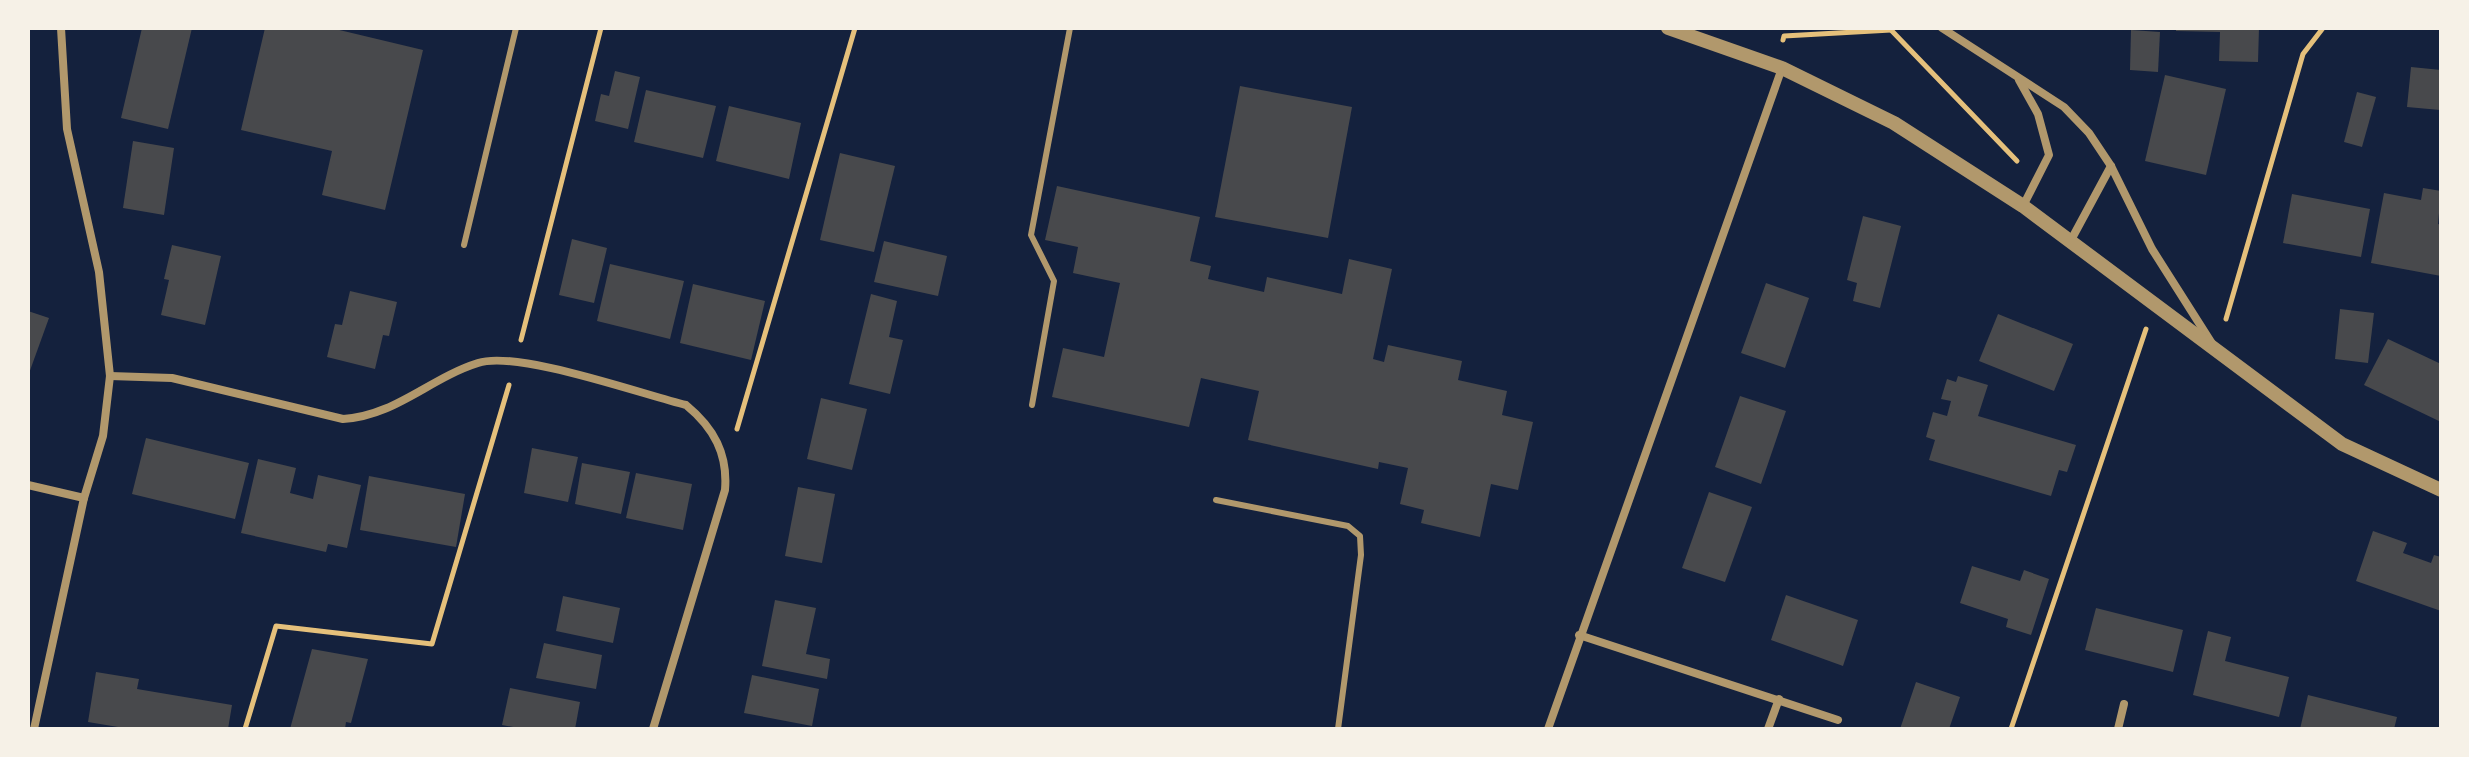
<svg xmlns="http://www.w3.org/2000/svg" width="2469" height="757" font-family="Roboto,sans-serif">
<style>
.building{fill:#48494c}
.lines{fill:none;stroke-linecap:round;stroke-linejoin:round}
.path{stroke:#e5c07b;stroke-width:5}
.service{stroke:#b1986c;stroke-width:6}
.minor{stroke:#b1986c;stroke-width:8}
.tertiary{stroke:#b1986c;stroke-width:14}
</style>
<rect width="100%" height="100%" fill="#14213d"/>
<g class="building">
<path d="M142,28h50l-24,101 -47,-11z"/>
<path d="M265,28h66l92,22 -38,160 -63,-15 10,-44 -91,-21z"/>
<path d="M2176,28h83l-1,34 -39,-1 1,-29 -44,-1z"/>
<path d="M2131,30l29,2 -2,40 -28,-2z"/>
<path d="M2411,67l30,3 -1,40 -33,-3z"/>
<path d="M615,71l25,6 -12,52 -33,-8 6,-27 8,2z"/>
<path d="M2165,75l61,14 -20,86 -61,-14z"/>
<path d="M1240,86l112,21 -24,131 -113,-21z"/>
<path d="M646,90l70,16 -13,52 -69,-16z"/>
<path d="M2357,92l19,5 -14,50 -18,-5z"/>
<path d="M729,106l72,17 -12,56 -73,-18z"/>
<path d="M133,141l41,7 -10,67 -41,-7z"/>
<path d="M840,153l55,13 -21,86 -54,-12z"/>
<path d="M1057,186l143,31 -10,44 21,5 -3,13 56,13 3,-15 75,17 7,-35 43,10 -19,90 11,3 4,-17 74,16 -4,19 49,11 -5,24 31,7 -15,68 -27,-6 -11,53 -59,-14 3,-13 -24,-6 8,-36 -29,-6 -1,7 -130,-29 11,-49 -58,-13 -12,49 -137,-30 11,-49 41,9 16,-74 -47,-10 5,-26 -33,-7z"/>
<path d="M2423,188l18,3 -3,33 3,1v51l-70,-13 13,-70 37,7z"/>
<path d="M2292,194l78,15 -9,48 -78,-14z"/>
<path d="M1863,216l38,10 -21,82 -27,-7 4,-18 -10,-3z"/>
<path d="M572,239l35,9 -13,55 -35,-8z"/>
<path d="M884,241l63,15 -9,40 -64,-14z"/>
<path d="M172,245l49,11 -16,69 -44,-10 8,-35 -5,-1z"/>
<path d="M610,264l74,17 -14,58 -73,-18z"/>
<path d="M1766,283l43,15 -24,70 -44,-15z"/>
<path d="M693,284l72,17 -14,59 -71,-17z"/>
<path d="M350,291l47,11 -8,34 -6,-1 -8,34 -48,-12 8,-33 7,1z"/>
<path d="M871,294l26,7 -8,36 14,3 -13,54 -41,-10z"/>
<path d="M2340,309l34,4 -6,50 -33,-4z"/>
<path d="M28,311l21,7 -21,58z"/>
<path d="M1998,314l75,30 -19,47 -75,-30z"/>
<path d="M2388,339l53,25v58l-77,-37z"/>
<path d="M1958,376l30,9 -10,31 98,29 -9,27 -8,-2 -8,26 -122,-36 6,-20 -9,-3 7,-25 14,4 4,-15 -10,-2 6,-20 9,3z"/>
<path d="M1740,396l46,15 -25,73 -46,-17z"/>
<path d="M821,398l46,11 -15,61 -45,-11z"/>
<path d="M146,438l103,25 -14,56 -103,-25z"/>
<path d="M532,448l46,9 -10,45 -44,-9z"/>
<path d="M258,459l38,9 -6,25 23,6 5,-24 43,10 -14,63 -19,-4 -2,8 -85,-19z"/>
<path d="M582,463l48,9 -9,42 -46,-10z"/>
<path d="M636,473l56,11 -9,46 -57,-12z"/>
<path d="M369,476l96,18 -9,53 -96,-17z"/>
<path d="M798,487l37,7 -13,69 -37,-7z"/>
<path d="M1709,492l43,15 -27,75 -43,-14z"/>
<path d="M2373,531l34,12 -4,10 28,10 3,-8 7,2v54l-85,-30z"/>
<path d="M1972,566l48,15 4,-11 25,9 -18,56 -25,-8 2,-8 -48,-16z"/>
<path d="M1786,595l72,25 -15,46 -72,-26z"/>
<path d="M563,596l57,12 -7,35 -57,-12z"/>
<path d="M775,600l41,8 -10,46 24,5 -3,20 -65,-13z"/>
<path d="M2096,608l87,22 -10,42 -88,-22z"/>
<path d="M2208,631l23,6 -6,24 64,16 -10,40 -86,-22z"/>
<path d="M544,643l58,12 -6,34 -60,-11z"/>
<path d="M312,649l56,10 -17,64 -5,-1 -1,7h-55z"/>
<path d="M96,672l43,7 -2,10 95,16 -4,24h-98l-42,-7z"/>
<path d="M752,675l67,14 -7,37 -68,-13z"/>
<path d="M1916,682l44,15 -11,32h-49z"/>
<path d="M510,688l70,14 -5,27h-51l-22,-4z"/>
<path d="M2308,695l89,22 -3,12h-94z"/>
</g>
<g class="lines">
<g class="path">
<path d="M1891,30l126,131"/>
<path d="M1783,40l1,-4 107,-6"/>
<path d="M2226,319l77,-265 20,-26"/>
<path d="M521,340l80,-312"/>
<path d="M737,429l118,-401"/>
<path d="M245,729l31,-103 156,18 77,-259"/>
<path d="M2011,729l135,-400"/>
</g>
<g class="service">
<path d="M464,245l52,-217"/>
<path d="M1032,405l22,-124 -23,-46 39,-207"/>
<path d="M1216,500l132,26 12,10 1,19 -23,174"/>
</g>
<g class="minor">
<path d="M1942,28l122,79 25,26 22,33 41,83 59,93"/>
<path d="M2019,80l19,34 11,41 -26,51"/>
<path d="M2070,242l41,-76"/>
<path d="M110,376l62,2 171,41c52,-3 87,-41 135,-56 40,-13 163,31 208,42 28,23 42,49 39,85l-72,239"/>
<path d="M28,485l56,13"/>
<path d="M1579,635l259,85"/>
<path d="M34,729l50,-231 19,-62 7,-60 -11,-104 -32,-143 -6,-101"/>
<path d="M1548,729l234,-661"/>
<path d="M1768,729l11,-30"/>
<path d="M2118,729l6,-25"/>
</g>
<path class="tertiary" d="M1668,28l114,40 112,55 129,83 319,238 99,46"/>
</g>
<rect width="2469" height="757" fill="none" stroke="#f6f1e7" stroke-width="60"/>
</svg>
